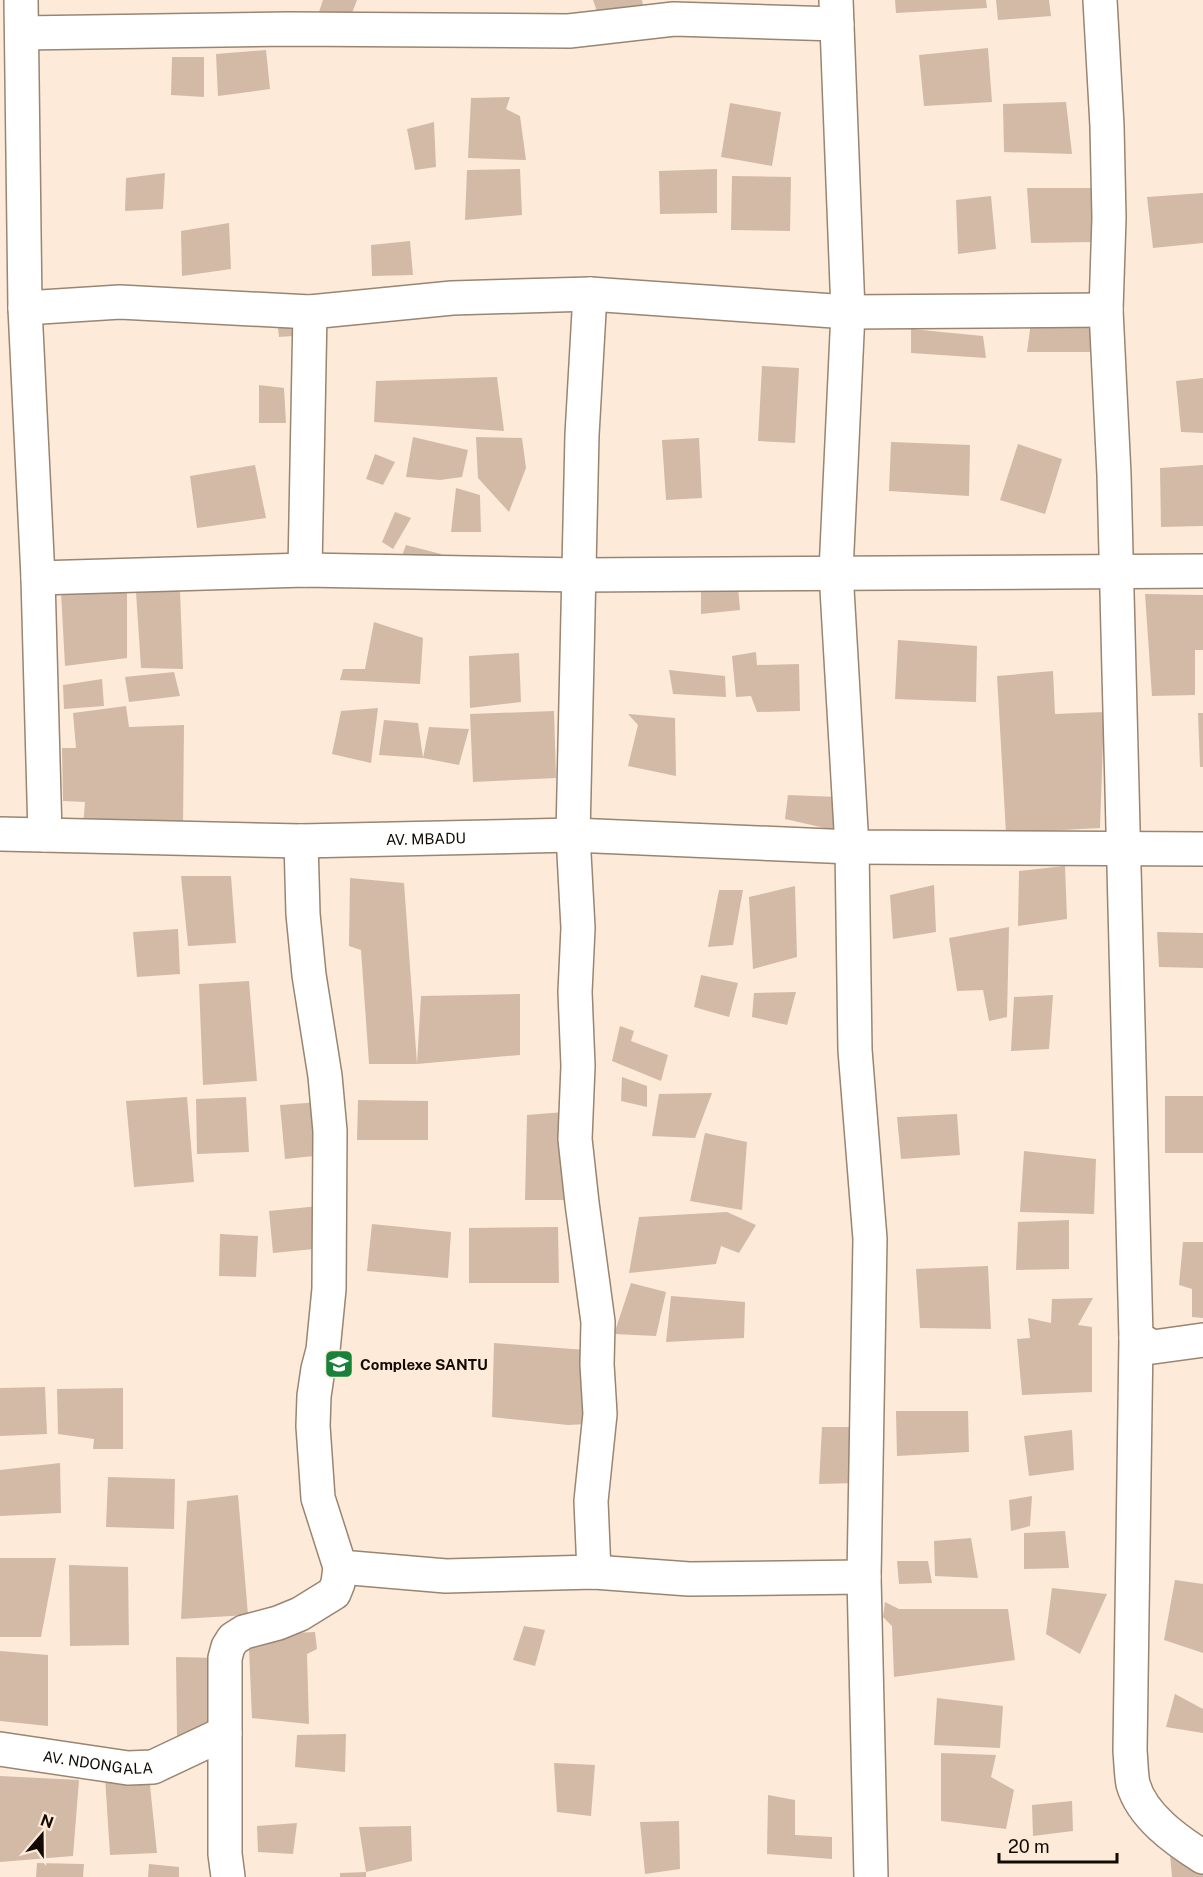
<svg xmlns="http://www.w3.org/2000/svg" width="1203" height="1877" font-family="'Public Sans',sans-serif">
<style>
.building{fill:#d2baa7}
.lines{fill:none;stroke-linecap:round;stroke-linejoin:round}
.minor-casing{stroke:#998571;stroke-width:36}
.minor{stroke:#fff;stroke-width:33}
.labels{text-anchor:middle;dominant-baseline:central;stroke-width:4.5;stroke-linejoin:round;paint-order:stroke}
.street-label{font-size:15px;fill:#120b05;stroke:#fdead9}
.poi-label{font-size:15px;font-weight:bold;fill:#120b05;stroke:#fdead9;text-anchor:start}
</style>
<rect width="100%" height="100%" fill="#fdead9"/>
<g class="building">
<path d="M323,0h34l-11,29 -29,-11z"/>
<path d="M593,0h49l2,12 -46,2z"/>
<path d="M895,0h91l1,8 -91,5z"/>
<path d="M996,0h53l2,16 -53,4z"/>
<path d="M988,48l4,54 -68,4 -5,-51z"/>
<path d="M266,50l4,39 -52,7 -2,-42z"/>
<path d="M172,57h32v40l-33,-2z"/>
<path d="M510,97l-4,12 14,7 6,44 -58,-2 3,-60z"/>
<path d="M1066,102l6,52 -68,-2 -1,-48z"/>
<path d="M730,103l51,9 -9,54 -51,-9z"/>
<path d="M434,122l2,45 -21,3 -8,-41z"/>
<path d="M520,169l2,46 -57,5 2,-50z"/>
<path d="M717,169v44l-57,1 -1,-43z"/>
<path d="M165,173l-2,36 -38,2 1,-33z"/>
<path d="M732,176l59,1 -1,54 -59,-1z"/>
<path d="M1027,188h66l1,54 -63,1z"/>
<path d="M1203,193v50l-50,5 -6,-51z"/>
<path d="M991,196l5,53 -38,5 -2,-54z"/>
<path d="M229,223l2,46 -49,7 -1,-45z"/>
<path d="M410,241l3,34 -41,1 -1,-31z"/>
<path d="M277,319h13l3,17 -14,1z"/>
<path d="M1094,319l-2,33h-65l4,-30z"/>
<path d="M911,329l72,7 3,22 -75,-5z"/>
<path d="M762,366l37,2 -4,75 -37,-2z"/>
<path d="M497,377l7,54 -130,-9 2,-41z"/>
<path d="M1203,378v55l-22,-1 -5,-51z"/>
<path d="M259,385l25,3 2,35h-27z"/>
<path d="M413,437l55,13 -6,27 -22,3 -34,-3z"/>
<path d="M476,437l46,1 4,30 -17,44 -31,-34z"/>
<path d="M699,438l3,60 -36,2 -4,-60z"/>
<path d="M891,442l79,3 -1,51 -80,-5z"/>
<path d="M1018,444l44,15 -17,55 -45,-14z"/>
<path d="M375,454l20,8 -12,23 -17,-6z"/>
<path d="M255,465l11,53 -69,10 -7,-52z"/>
<path d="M1203,465v61l-42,1 -1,-59z"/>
<path d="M456,488l24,7 1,37h-30z"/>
<path d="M395,512l16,6 -18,31 -11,-7z"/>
<path d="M406,545l35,9 -8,18 -33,-11z"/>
<path d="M738,587l2,23 -39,4v-22z"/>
<path d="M127,589v69l-62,8 -4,-74z"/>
<path d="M180,591l3,78 -42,-1 -5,-76z"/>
<path d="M1145,594l58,1v55h-8v45l-43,1z"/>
<path d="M374,622l49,16 -3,46 -80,-4 3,-11h22z"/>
<path d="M898,640l79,6 -1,56 -81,-3z"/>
<path d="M756,652l1,13 42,-1 1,47 -43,1 -6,-16 -15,1 -4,-41z"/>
<path d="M519,653l2,49 -51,6 -1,-52z"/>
<path d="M669,670l56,6 1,21 -53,-3z"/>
<path d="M1053,671l2,43 49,-2 -4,116 -94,5 -9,-157z"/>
<path d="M174,672l6,24 -51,6 -4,-25z"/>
<path d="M102,679l2,27 -40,3 -1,-24z"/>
<path d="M126,706l3,21 55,-2 -1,102h-100l2,-25 -22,-1 -1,-53h14l-3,-35z"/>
<path d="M378,708l-7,55 -39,-9 9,-43z"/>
<path d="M554,711l2,67 -83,4 -3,-68z"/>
<path d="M1198,713h5v54h-3z"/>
<path d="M628,714l47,4 1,58 -48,-10 10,-41z"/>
<path d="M384,720l34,3 5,35 6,-31 40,2 -10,36 -36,-7 -44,-3z"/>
<path d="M788,795l49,2 1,34 -53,-12z"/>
<path d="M1065,866l2,53 -49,7 1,-55z"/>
<path d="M181,876h50l5,67 -48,3z"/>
<path d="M350,878l54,5 13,181 4,-68 99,-2v61l-103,9h-48l-8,-114 -12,-4z"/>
<path d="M934,885l2,47 -43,7 -3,-44z"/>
<path d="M795,886l2,71 -44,12 -4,-72z"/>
<path d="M719,890h24l-10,55 -25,2z"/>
<path d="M1009,927l-2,90 -18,4 -6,-31 -26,1 -8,-53z"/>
<path d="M178,929l2,45 -43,3 -4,-45z"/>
<path d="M1157,932l46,1v35l-44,-1z"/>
<path d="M701,975l37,8 -9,34 -35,-10z"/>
<path d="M249,981l8,100 -54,4 -4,-101z"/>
<path d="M796,992l-9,33 -35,-8 2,-24z"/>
<path d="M1053,995l-4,54 -38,2 3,-54z"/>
<path d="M620,1026l14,5 -3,10 37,14 -7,26 -49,-20z"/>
<path d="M622,1077l25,9v21l-26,-6z"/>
<path d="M712,1093l-17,45 -43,-2 7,-42z"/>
<rect x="1165" y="1096" width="38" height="57"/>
<path d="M187,1097l7,85 -60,5 -8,-86z"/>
<path d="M246,1097l3,55 -52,2 -1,-55z"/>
<path d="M358,1100l70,1v39h-71z"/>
<path d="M319,1102l5,53 -39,4 -5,-54z"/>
<path d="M576,1111l-7,89h-44l2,-85z"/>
<path d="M957,1114l3,41 -59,4 -4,-42z"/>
<path d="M705,1133l42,9 -5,68 -52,-9z"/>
<path d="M1024,1151l72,8 -2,55 -74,-2z"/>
<path d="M319,1206l5,42 -51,5 -4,-42z"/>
<path d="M727,1212l29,13 -17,28 -18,-7 -5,18 -87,9 10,-56z"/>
<path d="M1069,1220v49l-53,1 2,-48z"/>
<path d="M372,1224l79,8 -3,46 -81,-7z"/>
<path d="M558,1227l1,56h-90v-55z"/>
<path d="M220,1234l38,2 -2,41 -37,-1z"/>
<path d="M1183,1242h20v76l-11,-1v-28l-13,-4z"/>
<path d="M988,1266l3,63 -71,-1 -4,-59z"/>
<path d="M631,1283l35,9 -10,44 -42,-2z"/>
<path d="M671,1296l74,6 -1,36 -78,4z"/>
<path d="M1093,1298l-15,27 14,2v65l-70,3 -5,-56 13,-1 -2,-20 23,5 1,-24z"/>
<path d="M494,1343l91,7 2,74 -19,1 -76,-8z"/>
<path d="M45,1387l2,47 -47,2v-48z"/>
<path d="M123,1388v61h-30l1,-10 -36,-5 -1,-45z"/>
<path d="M896,1411h72l1,41 -72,4z"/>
<path d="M822,1427h37l-4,56 -36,1z"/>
<path d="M1072,1430l2,40 -45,6 -5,-40z"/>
<path d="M60,1463l1,50 -61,3v-46z"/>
<path d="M108,1477l67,2 -1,50 -68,-2z"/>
<path d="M238,1495l10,120 -67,4 6,-118z"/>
<path d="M1032,1496l-2,30 -19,5 -2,-31z"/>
<path d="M1065,1531l4,37 -45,1v-36z"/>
<path d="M971,1538l7,40 -43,-2 -1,-35z"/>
<path d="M0,1558h56l-15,79h-41z"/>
<path d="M897,1561h31l4,22 -33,1z"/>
<path d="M69,1565l59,2 1,78 -59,1z"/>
<path d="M1175,1580l28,4v69l-39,-13z"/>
<path d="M1052,1588l55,6 -27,60 -34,-20z"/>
<path d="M885,1602l14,7h109l7,51 -121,17 -2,-51 -9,-9z"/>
<path d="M524,1626l21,4 -10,36 -22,-6z"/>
<path d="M315,1632l2,17 -10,5 2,70 -57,-6 -3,-70 23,-14z"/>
<path d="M0,1651l48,4v71l-48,-5z"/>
<path d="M176,1657l42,1 7,75 -48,4z"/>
<path d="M1175,1694l28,15v24l-37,-6z"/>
<path d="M937,1698l66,8 -3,42 -66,-3z"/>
<path d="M346,1734l-1,38 -50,-5 2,-32z"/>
<path d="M941,1753l55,2 -5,22 23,13 -8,39 -65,-8z"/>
<path d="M554,1763l41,2 -4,51 -34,-4z"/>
<path d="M0,1776l79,4 -6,76 -73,6z"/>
<path d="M149,1776l8,77 -47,2 -5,-78z"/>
<path d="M768,1795l27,5v35l37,2v22l-65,-5z"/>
<path d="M1072,1801l1,30 -40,5 -1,-31z"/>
<path d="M679,1821l1,48 -35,5 -5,-52z"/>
<path d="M297,1823l-4,31 -35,-2 -1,-26z"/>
<path d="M411,1826l1,35 -46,11v5h-26v-4l26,-1 -7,-45z"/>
<path d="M1203,1853v24h-31l-2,-23z"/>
<path d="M37,1863l47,1 -1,13h-47z"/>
<path d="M149,1864l30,3v10h-31z"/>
</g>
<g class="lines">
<g class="minor-casing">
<g id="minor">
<path d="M21,0l4,308 13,270 7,257"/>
<path d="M836,0l12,312 -12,260 16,275 3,203 15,189 -6,338 7,300"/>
<path d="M1100,0l7,126 2,92 -3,92 8,165 22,863 -6,413c1,10 1,23 3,33 9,32 43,56 70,73"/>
<path d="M22,33l267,-4 280,2 105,-12 163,5"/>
<path d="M590,294l-8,141 -9,400 5,93 -3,64 3,74 -3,73 7,64 16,119 -1,42 3,50 -9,87 3,71"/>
<path d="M25,308l95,-6 190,10 142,-14 138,-4 258,18 258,-2"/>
<path d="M305,570l5,-258"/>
<path d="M38,578l267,-8 275,5 623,-4"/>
<path id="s1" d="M0,834l301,7 272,-6 279,12 351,2"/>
<path d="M1136,1338l17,9 50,-7"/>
<path d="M340,1567l106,9 148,-4 95,7 175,-2"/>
<path id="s2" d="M0,1749l128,19 25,-1 72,-34"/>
<path d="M228,1877l-3,-23v-196l3,-11 5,-8 11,-7 34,-9 22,-9 34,-21 4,-10 2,-16 -22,-69 -5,-72 1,-30 4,-27 5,-19 6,-61 1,-158 -5,-55 -16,-101 -6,-61 -2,-73"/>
</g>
</g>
<use href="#minor" class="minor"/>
</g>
<defs>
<g id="school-square" transform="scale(1.5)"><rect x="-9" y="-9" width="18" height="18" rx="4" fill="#188238" stroke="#fdead9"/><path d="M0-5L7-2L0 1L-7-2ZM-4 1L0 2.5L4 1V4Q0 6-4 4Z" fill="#fff"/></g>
</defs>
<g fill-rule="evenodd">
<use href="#school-square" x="339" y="1364"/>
</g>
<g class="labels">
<g class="street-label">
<text stroke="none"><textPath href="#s1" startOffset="426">AV. MBADU</textPath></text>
<text stroke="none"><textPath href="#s2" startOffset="99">AV. NDONGALA</textPath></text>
</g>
<g class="poi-label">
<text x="360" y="1364">Complexe SANTU</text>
</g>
</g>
<g transform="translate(42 1835) rotate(20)" stroke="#fdead9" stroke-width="4.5" paint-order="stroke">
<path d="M0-4.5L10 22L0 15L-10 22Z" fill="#120b05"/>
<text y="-9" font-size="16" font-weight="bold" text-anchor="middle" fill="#120b05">N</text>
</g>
<path d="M999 1853v9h118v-9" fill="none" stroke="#120b05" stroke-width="3"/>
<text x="1008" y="1853" font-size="18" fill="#120b05" stroke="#fdead9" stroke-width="4.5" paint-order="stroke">20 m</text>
</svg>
